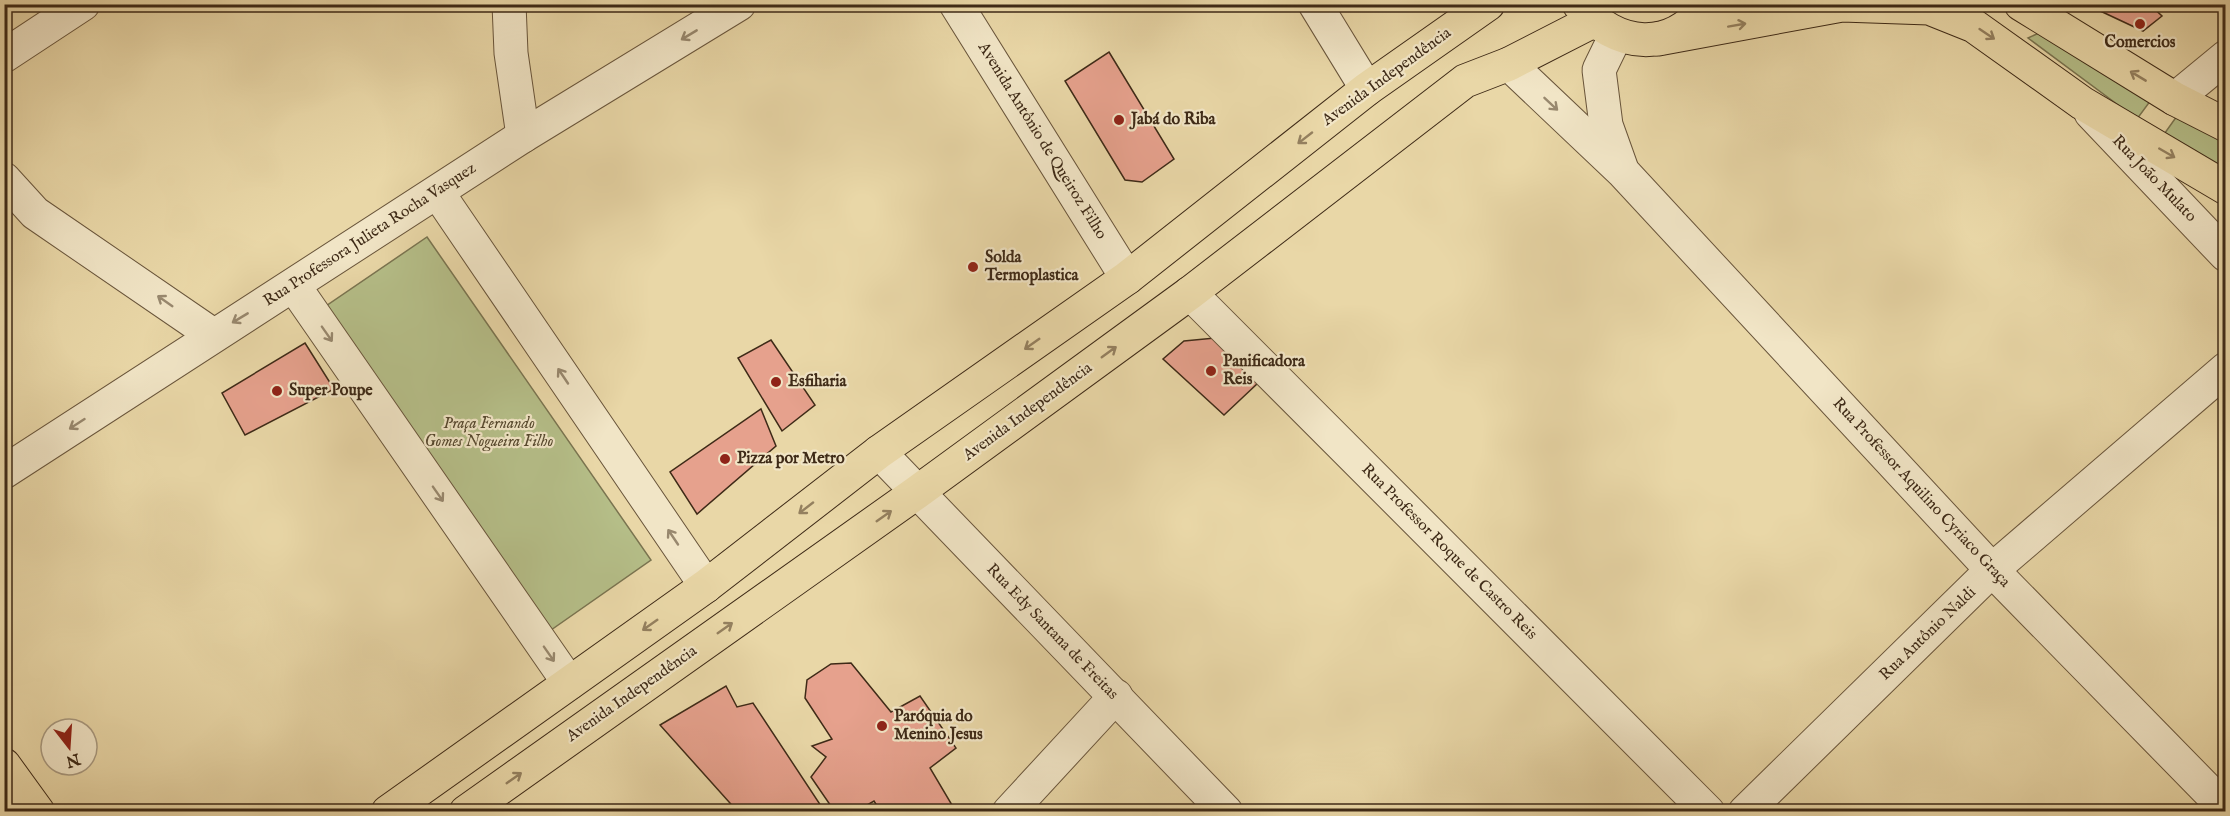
<svg xmlns="http://www.w3.org/2000/svg" width="2230" height="816" font-family="'IM FELL English',serif">
<style>
.green{fill:#b5be88;stroke:#7a7450;stroke-width:1.5}
.building{fill:#e6a18d;stroke:#3e2a17;stroke-width:1.5}
.lines{fill:none;stroke-linecap:round;stroke-linejoin:round}
.minor-casing{stroke:#69553b;stroke-width:35}
.major-casing{stroke:#3e2a17;stroke-width:35}
.minor{stroke:#f1e5c6;stroke-width:33}
.major{stroke:#e9d7a7;stroke-width:33}
.oneway{stroke:#94805f}
.oneway2{stroke:#98886e}
.poi-dot{fill:#8f2418;stroke:#f1e5c6;stroke-width:2}
.labels{text-anchor:middle;dominant-baseline:central;stroke-width:4.5;stroke-linejoin:round;paint-order:stroke}
.poi-label{font-size:16px;font-weight:bold;fill:#3e2a17;stroke:#f1e5c6;text-anchor:start}
.street-label{font-size:16px;fill:#3e2a17;stroke:#f1e5c6}
.park-label{font-size:16px;font-style:italic;fill:#56482e;stroke:#f1e5c6}
</style>
<rect width="100%" height="100%" fill="#e9d7a7"/>
<filter id="stains"><feTurbulence type="fractalNoise" baseFrequency=".00333" numOctaves="4"/><feColorMatrix values="0 0 0 0 .2 0 0 0 0 .09 0 0 0 0 .02 0 0 0 .5 -.17"/></filter>
<radialGradient id="worn" r=".72"><stop offset=".6" stop-color="#630" stop-opacity="0"/><stop offset="1" stop-color="#630" stop-opacity=".3"/></radialGradient>
<g class="green">
<path d="M2039,33l112,67 -14,19 -109,-81z"/>
<path d="M2177,116l48,23v39l-63,-41z"/>
<path d="M427,237l224,323 -100,70 -225,-324z"/>
</g>
<g class="building">
<path d="M2102,4h47l13,12 -19,15 -47,-22z"/>
<path d="M1109,52l65,107 -32,23 -17,-2 -60,-99z"/>
<path d="M1215,338l43,45 -34,32 -61,-56 21,-18z"/>
<path d="M771,340l44,65 -33,26 -44,-73z"/>
<path d="M305,343l29,46 -89,46 -23,-42z"/>
<path d="M761,409l15,37 -79,68 -27,-42z"/>
<path d="M851,663l40,49 29,-16 36,52 -26,20 22,37 -11,7h-60l-7,-11 -19,11h-20l-24,-35 15,-20 -14,-11 20,-7 -27,-41 2,-18 24,-16z"/>
<path d="M726,686l11,21 16,-4 72,109h-87l-78,-87z"/>
</g>
<g class="lines">
<g class="minor-casing">
<g id="minor">
<path d="M509,4l2,49 12,83"/>
<path d="M956,4l171,274"/>
<path d="M1315,4l52,85"/>
<path d="M1616,35l-17,35 7,55 15,42"/>
<path d="M4,56l79,-52"/>
<path d="M1509,64l114,108 369,398 234,239"/>
<path d="M2175,99l51,-42"/>
<path d="M2091,113l135,142"/>
<path d="M4,179l31,34 178,122"/>
<path d="M438,193l268,393"/>
<path d="M294,286l275,397"/>
<path d="M1190,293l518,519"/>
<path d="M879,452l347,360"/>
<path d="M4,472l519,-336 216,-132"/>
<path d="M1009,812l107,-116"/>
<path d="M1745,812l247,-242 234,-201"/>
</g>
</g>
<g class="major-casing">
<g id="major">
<path d="M1579,4c37,45 93,50 129,0"/>
<path d="M2021,4l154,95 51,26"/>
<path d="M1658,39l184,-34 87,3 45,18 108,77 144,85"/>
<path d="M4,765l34,47"/>
<path d="M388,812l318,-226 173,-134 248,-174 240,-189 121,-85"/>
<path d="M466,812l450,-319 274,-200 275,-212 44,-17 84,-43"/>
</g>
</g>
<use href="#minor" class="minor"/>
<use href="#major" class="major"/>
</g>
<defs><path id="oneway-shaft" d="M-6 0H5M1.5-3L5.5 0L1.5 3" fill="none" stroke-width="1.6" stroke-linecap="round" stroke-linejoin="round" transform="scale(1.5)"/></defs>
<g class="oneway">
<use href="#oneway-shaft" transform="translate(1737 25) rotate(-10)"/>
<use href="#oneway-shaft" transform="translate(1987 34) rotate(34)"/>
<use href="#oneway-shaft" transform="translate(2138 76) rotate(-149)"/>
<use href="#oneway-shaft" transform="translate(1305 138) rotate(142)"/>
<use href="#oneway-shaft" transform="translate(2167 153) rotate(30)"/>
<use href="#oneway-shaft" transform="translate(1032 344) rotate(145)"/>
<use href="#oneway-shaft" transform="translate(1109 352) rotate(-36)"/>
<use href="#oneway-shaft" transform="translate(806 508) rotate(142)"/>
<use href="#oneway-shaft" transform="translate(884 516) rotate(-35)"/>
<use href="#oneway-shaft" transform="translate(650 625) rotate(145)"/>
<use href="#oneway-shaft" transform="translate(725 628) rotate(-35)"/>
<use href="#oneway-shaft" transform="translate(514 778) rotate(-35)"/>
</g>
<g class="oneway2">
<use href="#oneway-shaft" transform="translate(689 35) rotate(149)"/>
<use href="#oneway-shaft" transform="translate(1551 104) rotate(43)"/>
<use href="#oneway-shaft" transform="translate(165 301) rotate(-145)"/>
<use href="#oneway-shaft" transform="translate(240 318) rotate(149)"/>
<use href="#oneway-shaft" transform="translate(327 334) rotate(55)"/>
<use href="#oneway-shaft" transform="translate(563 376) rotate(-124)"/>
<use href="#oneway-shaft" transform="translate(77 424) rotate(147)"/>
<use href="#oneway-shaft" transform="translate(438 494) rotate(55)"/>
<use href="#oneway-shaft" transform="translate(673 537) rotate(-124)"/>
<use href="#oneway-shaft" transform="translate(549 654) rotate(55)"/>
</g>
<g class="poi-dot">
<circle cx="2140" cy="24" r="6"/>
<circle cx="1119" cy="120" r="6"/>
<circle cx="973" cy="267" r="6"/>
<circle cx="1211" cy="371" r="6"/>
<circle cx="776" cy="382" r="6"/>
<circle cx="277" cy="391" r="6"/>
<circle cx="725" cy="459" r="6"/>
<circle cx="882" cy="726" r="6"/>
</g>
<g class="labels">
<g class="poi-label">
<text x="2140" y="43" text-anchor="middle">Comercios</text>
<text x="1131" y="120">Jabá do Riba</text>
<text x="985" y="258">Solda<tspan x="985" dy="18">Termoplastica</tspan></text>
<text x="1223" y="362">Panificadora<tspan x="1223" dy="18">Reis</tspan></text>
<text x="788" y="382">Esfiharia</text>
<text x="289" y="391">Super Poupe</text>
<text x="737" y="459">Pizza por Metro</text>
<text x="894" y="717">Paróquia do<tspan x="894" dy="18">Menino Jesus</tspan></text>
</g>
<g class="street-label">
<text transform="translate(1387 77) rotate(-36)">Avenida Independência</text>
<text transform="translate(1042 141) rotate(58)">Avenida Antônio de Queiroz Filho</text>
<text transform="translate(2154 179) rotate(46)">Rua João Mulato</text>
<text transform="translate(370 235) rotate(-33)">Rua Professora Julieta Rocha Vasquez</text>
<text transform="translate(1028 412) rotate(-36)">Avenida Independência</text>
<text transform="translate(1921 493) rotate(47)">Rua Professor Aquilino Cyriaco Graça</text>
<text transform="translate(1449 552) rotate(45)">Rua Professor Roque de Castro Reis</text>
<text transform="translate(1052 632) rotate(46)">Rua Edy Santana de Freitas</text>
<text transform="translate(1928 634) rotate(-44)">Rua Antônio Naldi</text>
<text transform="translate(632 694) rotate(-35)">Avenida Independência</text>
</g>
<g class="park-label">
<text x="489" y="424">Praça Fernando<tspan x="489" dy="18">Gomes Nogueira Filho</tspan></text>
</g>
</g>
<rect width="2230" height="816" fill="none" stroke="#e9d7a7" stroke-width="24"/>
<rect x="6" y="6" width="2218" height="804" fill="none" stroke="#3e2a17" stroke-width="3"/>
<rect x="12" y="12" width="2206" height="792" fill="none" stroke="#3e2a17" stroke-width="1.5"/>
<g transform="translate(69 747) rotate(163)"><circle r="28" fill="#f1e5c6" stroke="#a99a80" stroke-width="1.5"/>
<path d="M0-4.5L10 22L0 15L-10 22Z" fill="#8f2418"/>
<text y="-9" font-size="16" font-weight="bold" text-anchor="middle" fill="#3e2a17">N</text>
</g>
<rect width="100%" height="100%" filter="url(#stains)"/>
<rect width="100%" height="100%" fill="url(#worn)"/>
</svg>
